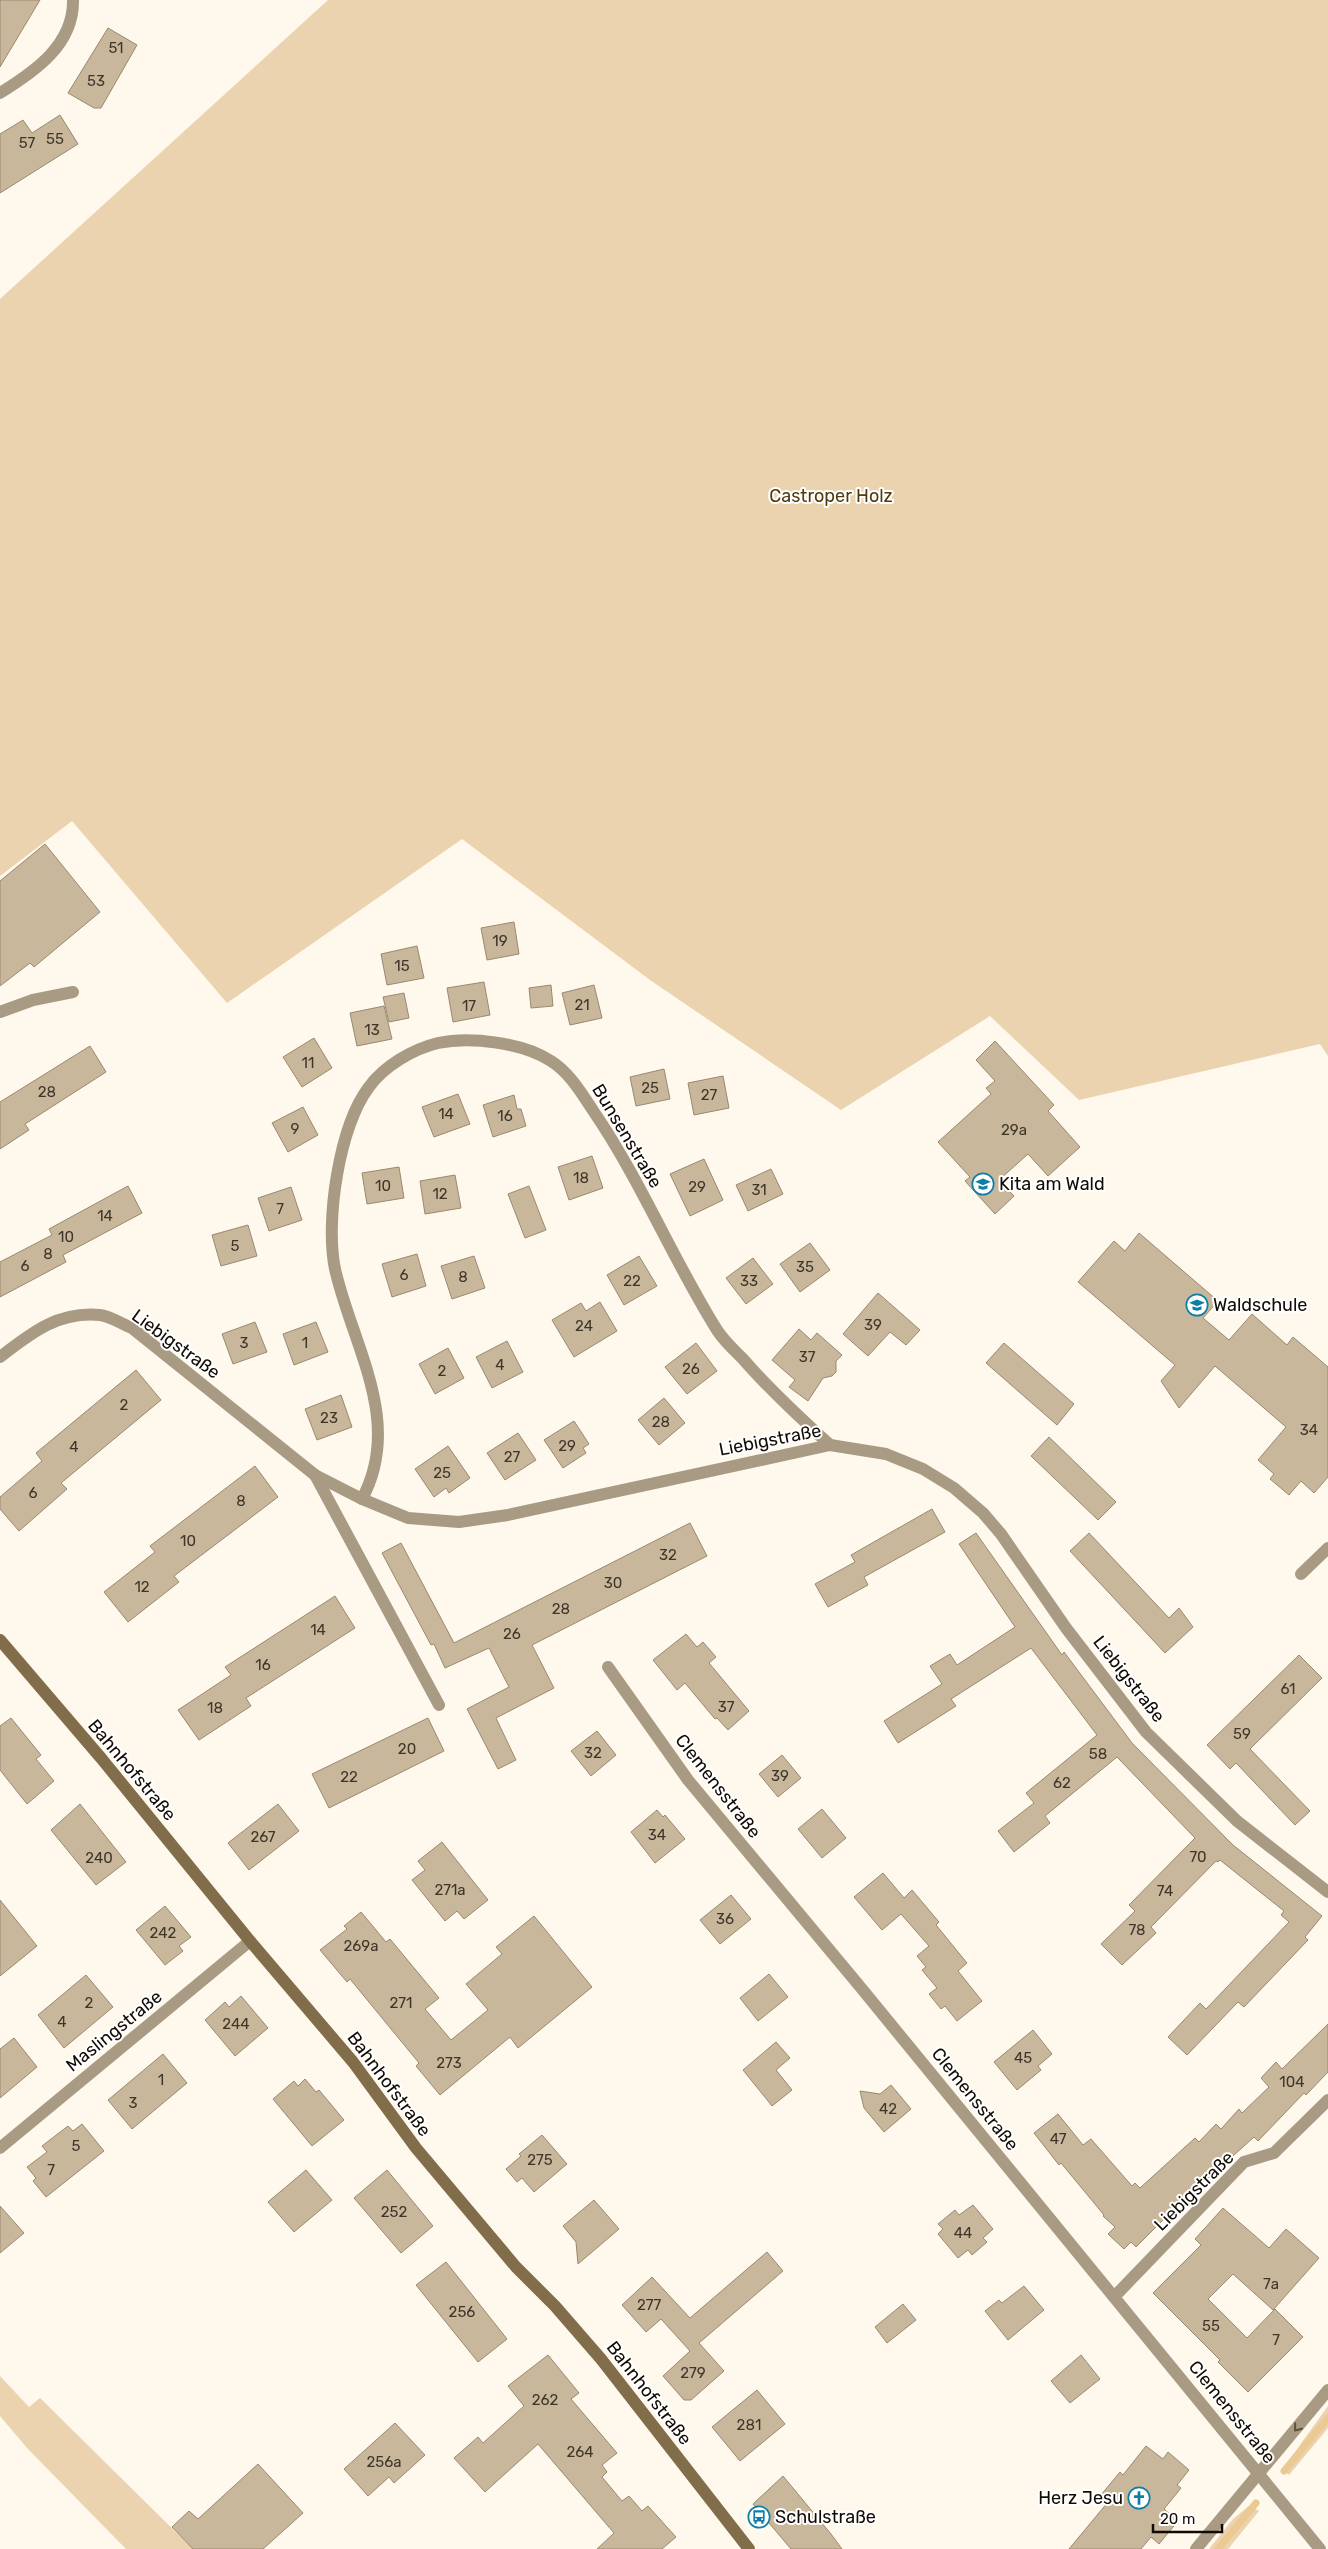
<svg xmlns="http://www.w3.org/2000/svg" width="1328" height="2549" font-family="Rubik,sans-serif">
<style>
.green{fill:#ead3ae}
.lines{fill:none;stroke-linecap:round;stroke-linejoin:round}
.stream{stroke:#ebc992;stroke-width:7}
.building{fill:#c9b79c;stroke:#9a896f}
.street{stroke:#a99a83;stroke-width:12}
.secondary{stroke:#826d4b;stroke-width:12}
.oneway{stroke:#5d5243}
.labels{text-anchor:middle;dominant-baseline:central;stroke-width:4;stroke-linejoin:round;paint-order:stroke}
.number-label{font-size:15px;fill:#3f3629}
.park-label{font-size:18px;fill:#513a0e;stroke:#fff}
.street-label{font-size:18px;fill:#110b03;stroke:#fff}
.poi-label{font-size:18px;fill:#110b03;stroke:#fff;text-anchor:start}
</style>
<rect width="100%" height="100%" fill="#fff8ec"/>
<g class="green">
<path d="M328,0h1000v1056l-8,-12 -241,56 -89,-84 -149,94 -191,-130 -188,-141 -235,164 -155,-182 -72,55v-577z"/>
<path d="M0,2376l29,31 11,-9 153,151h-67l-98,-100 -28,-33z"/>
<path d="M1328,2406v22l-39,47 -7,-5z"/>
<path d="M1249,2506l10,5 -31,38h-19l24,-30z"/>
</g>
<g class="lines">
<g class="stream">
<path d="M1284,2471l44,-53"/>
<path d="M1218,2549l38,-46"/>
</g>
</g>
<g class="building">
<path d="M0,0h40l-40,67z"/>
<path d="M108,28l29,17 -36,63h-7l-26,-15z"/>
<path d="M60,115l18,29 -78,49v-59l23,-14 9,13z"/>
<path d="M45,844l55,68 -66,55 -4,-4 -30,23v-105z"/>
<path d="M514,922l5,32 -32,6 -6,-32z"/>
<path d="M417,946l7,32 -37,7 -6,-31z"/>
<path d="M484,982l6,33 -37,7 -6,-34z"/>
<path d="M551,985l2,21 -22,2 -2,-20z"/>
<path d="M594,985l8,33 -32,7 -8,-32z"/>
<path d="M404,993l5,25 -20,4 -6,-25z"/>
<path d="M384,1006l8,33 -35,7 -7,-33z"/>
<path d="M314,1038l18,30 -30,19 -19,-30z"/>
<path d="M995,1041l59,64 -6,6 32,36 -32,29 -20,-22 -29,26 15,16 -19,18 -30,-33 5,-4 -32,-35 53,-48 -5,-6 9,-7 -19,-21z"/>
<path d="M90,1046l16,26 -81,52 4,6 -29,19v-47z"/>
<path d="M664,1069l6,30 -34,7 -6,-29z"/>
<path d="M723,1076l6,32 -35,7 -6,-32z"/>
<path d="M458,1094l12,30 -36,13 -12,-30z"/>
<path d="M514,1095l3,14h4l5,17 -33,11 -10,-32z"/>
<path d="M303,1107l15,28 -30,17 -16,-29z"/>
<path d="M592,1156l11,32 -34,12 -11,-33z"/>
<path d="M704,1159l19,41 -33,16 -20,-42z"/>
<path d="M399,1167l5,31 -37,6 -5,-31z"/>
<path d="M771,1169l12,25 -35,17 -12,-26z"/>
<path d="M455,1175l6,33 -36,6 -5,-33z"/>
<path d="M128,1186l14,27 -79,42 3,7 -66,35v-35l52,-27 -3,-6z"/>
<path d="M529,1186l17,44 -21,8 -17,-44z"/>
<path d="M291,1187l11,33 -33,11 -11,-33z"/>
<path d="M248,1225l9,31 -36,10 -9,-31z"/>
<path d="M1139,1233l79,68 -15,17 26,22 23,-26 35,31 6,-8 35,30v110l-14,16 -13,-12 -12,14 -19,-16 4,-5 -16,-14 28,-33 -71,-61 -36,42 -18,-27 14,-16 -97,-83 36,-41 11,10z"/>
<path d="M810,1243l20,27 -30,22 -20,-28z"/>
<path d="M417,1254l9,32 -34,11 -10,-33z"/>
<path d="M474,1256l11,32 -33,11 -11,-33z"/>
<path d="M639,1256l18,30 -33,19 -17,-30z"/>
<path d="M753,1258l20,26 -27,20 -20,-26z"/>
<path d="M878,1293l42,37 -14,15 -16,-13 -22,24 -25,-22z"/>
<path d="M600,1302l17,29 -43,26 -22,-37 29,-17 5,8z"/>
<path d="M255,1322l12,30 -34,12 -11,-30z"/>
<path d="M316,1322l12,30 -34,13 -11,-31z"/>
<path d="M799,1329l12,11 6,-7 25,22 -6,6v11l-4,4 -9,2 -15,23 -19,-14 6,-7 -23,-20z"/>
<path d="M507,1341l16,31 -31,16 -16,-31z"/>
<path d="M696,1343l21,28 -30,23 -22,-27z"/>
<path d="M1004,1343l70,61 -17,21 -71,-62z"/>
<path d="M448,1348l16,30 -29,16 -16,-30z"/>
<path d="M136,1370l25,30 -100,83 6,6 -48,42 -19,-22v-12l42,-36 -6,-8z"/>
<path d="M341,1395l11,32 -35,13 -12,-31z"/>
<path d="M664,1398l21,25 -26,22 -21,-25z"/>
<path d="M574,1421l15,23 -6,4 3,5 -23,15 -19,-28z"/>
<path d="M518,1433l18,27 -31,20 -18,-27z"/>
<path d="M1049,1437l67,65 -18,18 -67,-64z"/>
<path d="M448,1446l22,32 -21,15 -3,-5 -12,9 -19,-28z"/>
<path d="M255,1466l23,31 -104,79 5,6 -51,40 -24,-30 51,-40 -5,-6z"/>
<path d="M932,1509l13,23 -81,45 4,8 -40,22 -13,-23 40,-22 -4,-7z"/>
<path d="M690,1523l17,33 -175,89 22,43 -58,30 20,42 -18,9 -31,-60 42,-22 -20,-39 -44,20 -11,-24 -3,1 -49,-92 19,-10 53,100z"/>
<path d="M976,1533l86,122 2,-3 68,91 101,102 89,71 -17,21 3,3 -64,67 -6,-5 -51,53 -19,-18 32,-34 6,6 83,-87 -8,-7 3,-4 -64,-51 -2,2 -2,-1 -65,66 5,6 -34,32 -21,-21 34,-33 -6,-6 66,-67 -78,-81 -72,59 5,7 -36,29 -16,-21 36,-28 -8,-10 71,-58 -66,-87 -80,51 5,7 -58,37 -14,-22 58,-37 -12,-18 20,-12 7,11 58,-38 -56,-83z"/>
<path d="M1089,1533l80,85 10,-10 14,19 -28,26 -95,-102z"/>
<path d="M335,1596l20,32 -109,70 5,8 -52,34 -21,-30 53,-35 -6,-8z"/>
<path d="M686,1634l11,13 6,-5 13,15 -7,6 40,48 -21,19 -11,-12 -2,1 -30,-36 -8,7 -24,-30z"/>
<path d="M1299,1655l23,23 -72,71 60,62 -15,14 -59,-62 -6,6 -23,-24z"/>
<path d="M11,1718l30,37 -5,4 18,22 -27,23 -27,-34v-44z"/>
<path d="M428,1718l16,33 -115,57 -17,-34z"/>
<path d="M597,1731l19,24 -25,21 -20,-25z"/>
<path d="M782,1755l19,23 -23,19 -19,-23z"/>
<path d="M80,1804l46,58 -30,23 -45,-55z"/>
<path d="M278,1804l21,27 -50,39 -21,-27z"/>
<path d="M822,1809l24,29 -24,20 -24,-29z"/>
<path d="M657,1810l6,7 2,-2 20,24 -30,24 -24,-31z"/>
<path d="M442,1842l46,58 -24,19 -7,-8 -12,10 -33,-41 13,-10 -7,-9z"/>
<path d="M883,1873l21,25 8,-8 27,32 -3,3 31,38 -9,8 24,30 -25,20 -12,-15 -4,3 -12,-15 8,-6 -15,-18 4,-3 -9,-11 12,-10 -28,-32 -19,16 -28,-33z"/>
<path d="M731,1895l20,24 -31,25 -20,-24z"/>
<path d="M0,1900l37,46 -37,30z"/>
<path d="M165,1906l26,31 -12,9 4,5 -18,14 -29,-35z"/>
<path d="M361,1912l25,30 4,-3 49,59 -14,11 26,31 37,-30 -22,-26 36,-30 -6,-7 38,-31 58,71 -74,61 -8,-11 -70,58 -24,-29 3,-3 -69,-84 -3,3 -27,-32 27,-21 -3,-3z"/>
<path d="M769,1974l19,23 -30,24 -18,-23z"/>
<path d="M86,1975l27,32 -49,41 -26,-33z"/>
<path d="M241,1996l27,32 -33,28 -30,-36 20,-18 4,5z"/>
<path d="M1328,2024v48l-22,23 -2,-2 -46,48 -4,-4 -51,46 -2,-1 -65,65 -5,-5 -7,7 -16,-15 7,-7 -12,-11 1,-1 -43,-52 -2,2 -25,-32 24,-19 25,31 8,-6 41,47 3,-3 5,5 55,-50 4,4 17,-18 5,5 18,-20 3,4 27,-26 -8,-9 15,-16 6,7z"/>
<path d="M1033,2030l19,24 -14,12 3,4 -24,20 -23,-28z"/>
<path d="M14,2038l23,29 -37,31v-49z"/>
<path d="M776,2042l14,16 -14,12 16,20 -20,16 -29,-36z"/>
<path d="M163,2054l24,29 -55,46 -24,-29z"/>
<path d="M305,2079l11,13 3,-2 25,30 -32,26 -39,-47 21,-18 4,5z"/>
<path d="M891,2085l20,24 -27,23 -20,-24 -4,-17 20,3z"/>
<path d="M82,2124l22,27 -58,46 -13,-16 3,-3 -9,-11 20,-15 -5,-6 26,-20 5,5z"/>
<path d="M542,2135l25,29 -33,28 -12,-14 -5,4 -11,-13 15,-13 -2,-2z"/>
<path d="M306,2170l26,30 -38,32 -26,-30z"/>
<path d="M387,2170l46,56 -32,27 -47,-55z"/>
<path d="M594,2200l25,29 -41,35 -2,-22 -13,-16z"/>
<path d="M973,2205l20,24 -10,9 4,4 -15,13 -4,-5 -10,8 -20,-24 5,-5 -5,-5 17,-14 4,5z"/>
<path d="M0,2206l24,27 -24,20z"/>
<path d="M1223,2208l46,40 17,-19 33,29 -46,52 -40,-36 -25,25 39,39 28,-29 28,28 -55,55 -30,-30 2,-2 -67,-67 48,-48 -6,-6z"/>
<path d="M767,2252l16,19 -84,72 25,28 -33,29h-7l-21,-24 27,-25 -29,-32 -15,13 -24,-27 30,-28 38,41z"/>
<path d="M446,2262l61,77 -29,23 -62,-77z"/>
<path d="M1024,2286l20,24 -36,30 -23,-29 14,-11 3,3z"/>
<path d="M903,2304l13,16 -29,23 -12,-16z"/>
<path d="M548,2355l31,38 -8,6 46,54 -15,12 5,7 -5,5 20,24 7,-5 13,15 6,-5 28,31 -14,12h-65l17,-16 -76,-89 -53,48 -31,-34 24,-21 5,6 41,-37 -16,-20z"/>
<path d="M1081,2355l19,24 -30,24 -19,-22z"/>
<path d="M757,2390l28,34 -45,37 -28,-34z"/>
<path d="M395,2423l30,32 -31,28 -5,-6 -21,19 -24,-27z"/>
<path d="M1146,2446l17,13 5,-7 21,18 -12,15 4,3 -17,21 14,12 -19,23 -8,-7 -10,12h-72l39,-47 -7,-7 19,-23 3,3z"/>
<path d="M258,2464l45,49 -40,36h-70l-21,-22 17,-16 9,8z"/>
<path d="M783,2476l48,58 11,15h-51l-38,-45z"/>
</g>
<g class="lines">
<g class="street">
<path d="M0,93c34,-21 74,-48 73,-93"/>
<path d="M0,1012l33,-12 40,-8"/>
<path d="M0,1357c31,-24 58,-46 100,-42 10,1 22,9 32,13l183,147 47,24 46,19 51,4 49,-7 322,-70 56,9 37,15 31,19 29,25 18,21 65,94 80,104 91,89 91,71"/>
<path d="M315,1475l124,230"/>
<path d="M362,1499c42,-78 -10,-154 -27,-230 -10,-47 4,-143 34,-182 15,-21 44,-38 69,-44 33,-7 85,0 113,18 19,12 31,33 43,51 47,69 79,148 123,218 7,11 17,20 26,29 27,31 56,58 87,86"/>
<path d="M1301,1574l27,-26"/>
<path d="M608,1667l80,113 174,209 458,560"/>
<path d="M0,2148l250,-207"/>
<path d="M1114,2297l130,-135 30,-9 54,-53"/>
<path d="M1196,2549l132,-159"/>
</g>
<path class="secondary" d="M0,1640l101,118 149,183 103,121 63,86 100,119 39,39 46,53 148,190"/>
</g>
<defs><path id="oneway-chevron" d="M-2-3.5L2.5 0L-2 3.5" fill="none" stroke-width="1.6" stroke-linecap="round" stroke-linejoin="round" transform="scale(1.25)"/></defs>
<use class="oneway" href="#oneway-chevron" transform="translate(1297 2428) rotate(129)"/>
<defs>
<g id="school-ring" transform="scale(1.125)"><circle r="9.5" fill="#fff" stroke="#0d7fa7" stroke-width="1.5"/><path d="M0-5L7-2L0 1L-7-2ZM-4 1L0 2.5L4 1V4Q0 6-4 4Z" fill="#0d7fa7"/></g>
<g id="church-ring" transform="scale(1.125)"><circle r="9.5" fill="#fff" stroke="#0d7fa7" stroke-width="1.5"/><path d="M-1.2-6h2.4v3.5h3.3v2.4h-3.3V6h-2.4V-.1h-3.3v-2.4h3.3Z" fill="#0d7fa7"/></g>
<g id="bus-ring" transform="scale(1.125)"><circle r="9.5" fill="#fff" stroke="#0d7fa7" stroke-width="1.5"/><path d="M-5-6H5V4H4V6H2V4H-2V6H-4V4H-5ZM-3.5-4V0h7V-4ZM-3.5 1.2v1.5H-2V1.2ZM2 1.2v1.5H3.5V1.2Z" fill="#0d7fa7"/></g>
</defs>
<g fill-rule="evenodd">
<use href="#school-ring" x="983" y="1184"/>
<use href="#school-ring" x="1197" y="1305"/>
<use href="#church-ring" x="1139" y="2498"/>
<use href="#bus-ring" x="759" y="2517"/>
</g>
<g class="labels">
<g class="number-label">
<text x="116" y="48">51</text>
<text x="96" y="81">53</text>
<text x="55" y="139">55</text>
<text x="27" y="143">57</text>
<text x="500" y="941">19</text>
<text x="402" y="966">15</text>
<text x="582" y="1005">21</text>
<text x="469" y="1006">17</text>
<text x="372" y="1030">13</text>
<text x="308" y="1063">11</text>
<text x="650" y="1088">25</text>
<text x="47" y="1092">28</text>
<text x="709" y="1095">27</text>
<text x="446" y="1114">14</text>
<text x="505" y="1116">16</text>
<text x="295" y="1129">9</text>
<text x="1014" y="1130">29a</text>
<text x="581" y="1178">18</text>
<text x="383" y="1186">10</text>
<text x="697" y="1187">29</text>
<text x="759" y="1190">31</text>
<text x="440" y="1194">12</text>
<text x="280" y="1209">7</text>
<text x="105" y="1216">14</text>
<text x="66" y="1237">10</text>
<text x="235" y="1246">5</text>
<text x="48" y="1254">8</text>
<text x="25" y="1266">6</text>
<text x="805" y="1267">35</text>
<text x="404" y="1275">6</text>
<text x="463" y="1277">8</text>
<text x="632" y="1281">22</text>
<text x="749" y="1281">33</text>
<text x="873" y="1325">39</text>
<text x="584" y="1326">24</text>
<text x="244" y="1343">3</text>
<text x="305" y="1343">1</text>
<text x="807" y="1357">37</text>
<text x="500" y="1365">4</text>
<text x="691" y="1369">26</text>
<text x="442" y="1371">2</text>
<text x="124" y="1405">2</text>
<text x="329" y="1418">23</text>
<text x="661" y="1422">28</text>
<text x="1309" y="1430">34</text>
<text x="567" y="1446">29</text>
<text x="74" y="1447">4</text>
<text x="512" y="1457">27</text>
<text x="442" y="1473">25</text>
<text x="33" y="1493">6</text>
<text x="241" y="1501">8</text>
<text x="188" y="1541">10</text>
<text x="668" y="1555">32</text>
<text x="613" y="1583">30</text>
<text x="142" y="1587">12</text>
<text x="561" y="1609">28</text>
<text x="318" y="1630">14</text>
<text x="512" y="1634">26</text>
<text x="263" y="1665">16</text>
<text x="1288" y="1689">61</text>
<text x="726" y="1707">37</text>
<text x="215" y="1708">18</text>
<text x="1242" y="1734">59</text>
<text x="407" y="1749">20</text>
<text x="593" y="1753">32</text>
<text x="1098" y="1754">58</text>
<text x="780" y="1776">39</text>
<text x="349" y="1777">22</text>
<text x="1062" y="1783">62</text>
<text x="657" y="1835">34</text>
<text x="263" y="1837">267</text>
<text x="1198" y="1857">70</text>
<text x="99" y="1858">240</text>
<text x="450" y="1890">271a</text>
<text x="1165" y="1891">74</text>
<text x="725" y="1919">36</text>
<text x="1137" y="1930">78</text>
<text x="163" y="1933">242</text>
<text x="361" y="1946">269a</text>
<text x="89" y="2003">2</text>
<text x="401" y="2003">271</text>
<text x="62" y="2022">4</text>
<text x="236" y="2024">244</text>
<text x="1023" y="2058">45</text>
<text x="449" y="2063">273</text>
<text x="161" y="2080">1</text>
<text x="1292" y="2082">104</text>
<text x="133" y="2103">3</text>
<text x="888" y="2109">42</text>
<text x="1058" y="2139">47</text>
<text x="76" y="2146">5</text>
<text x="540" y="2160">275</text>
<text x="51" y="2170">7</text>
<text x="394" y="2212">252</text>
<text x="963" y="2233">44</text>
<text x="1271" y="2284">7a</text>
<text x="649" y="2305">277</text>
<text x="462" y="2312">256</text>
<text x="1211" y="2326">55</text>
<text x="1276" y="2340">7</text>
<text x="693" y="2373">279</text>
<text x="545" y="2400">262</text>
<text x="749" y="2425">281</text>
<text x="580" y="2452">264</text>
<text x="384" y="2462">256a</text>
</g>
<g class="park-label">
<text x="831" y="496">Castroper Holz</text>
</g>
<g class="street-label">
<text transform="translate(627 1136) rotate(59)">Bunsenstraße</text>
<text transform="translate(176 1344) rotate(36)">Liebigstraße</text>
<text transform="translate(770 1440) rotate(-11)">Liebigstraße</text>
<text transform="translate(1129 1679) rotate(52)">Liebigstraße</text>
<text transform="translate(132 1770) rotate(50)">Bahnhofstraße</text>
<text transform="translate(718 1786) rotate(52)">Clemensstraße</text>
<text transform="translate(114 2031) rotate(-39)">Maslingstraße</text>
<text transform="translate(389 2084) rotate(53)">Bahnhofstraße</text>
<text transform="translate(975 2099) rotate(51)">Clemensstraße</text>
<text transform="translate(1194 2191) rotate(-45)">Liebigstraße</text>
<text transform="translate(649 2393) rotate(52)">Bahnhofstraße</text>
<text transform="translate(1232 2412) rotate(51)">Clemensstraße</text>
</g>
<g class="poi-label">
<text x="999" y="1184">Kita am Wald</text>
<text x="1213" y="1305">Waldschule</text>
<text x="1123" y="2498" text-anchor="end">Herz Jesu</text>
<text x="775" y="2517">Schulstraße</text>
</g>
</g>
<path d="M1153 2524v8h69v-8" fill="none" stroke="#110b03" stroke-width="2.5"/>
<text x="1160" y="2524" font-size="15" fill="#110b03" stroke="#ffffff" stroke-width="4" paint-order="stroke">20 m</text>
</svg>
